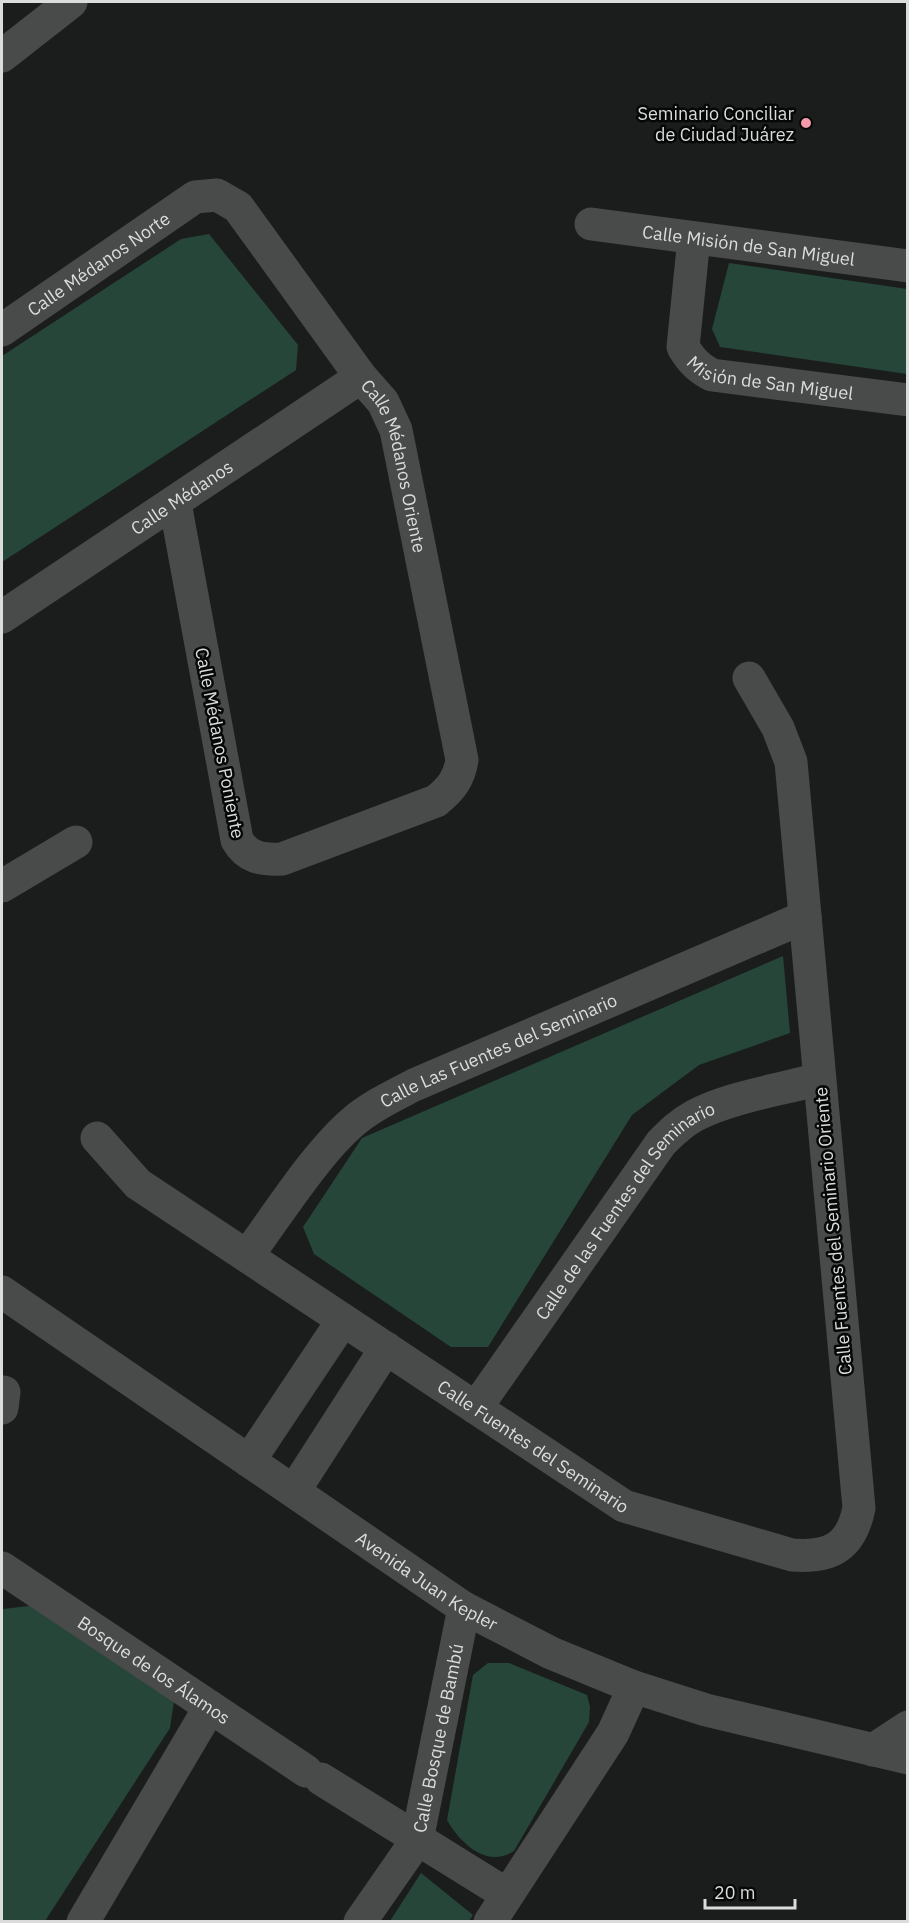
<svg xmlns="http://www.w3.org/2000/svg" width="909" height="1923" font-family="'IBM Plex Sans',sans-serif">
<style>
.green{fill:#26463a}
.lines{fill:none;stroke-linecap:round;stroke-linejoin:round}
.minor{stroke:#494a4a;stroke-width:33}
.tertiary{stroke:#494a4a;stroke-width:33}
.poi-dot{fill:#f39aaa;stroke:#060707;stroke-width:2}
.labels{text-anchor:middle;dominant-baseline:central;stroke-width:5;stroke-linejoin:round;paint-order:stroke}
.poi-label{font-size:18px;fill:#dadddb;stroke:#060707;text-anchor:end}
.street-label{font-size:18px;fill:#dadddb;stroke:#060707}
</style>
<rect width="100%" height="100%" fill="#1a1d1c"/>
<g class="green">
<path d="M209,234l89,111 -2,25 -294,192v-206l179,-117z"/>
<path d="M729,263l178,26v85l-187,-27 -8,-18z"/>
<path d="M783,956l7,77 -91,32 -67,50 -144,232h-37l-137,-93 -11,-27 59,-89z"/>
<path d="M37,1605l137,96 -4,27 -125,193 -43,1v-305l1,-8z"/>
<path d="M488,1663h21l78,32 3,12 -1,15 -75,129c-27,18 -54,-8 -67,-31l26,-145z"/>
<path d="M421,1873l52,42 -4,6h-79z"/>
</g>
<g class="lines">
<g class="minor">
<path d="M2,56l69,-54"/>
<path id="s1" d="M591,224l317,42"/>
<path id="s2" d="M694,238l-11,109c8,13 15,21 29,28l196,25"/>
<path id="s3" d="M2,330l193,-133 22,-2 21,12 123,170 22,25 13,28 66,330c-3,19 -11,29 -26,41l-154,58c-20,1 -35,-1 -45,-19l-62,-337"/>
<path id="s4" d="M2,617l359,-240"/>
<path d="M2,886l74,-44"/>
<path id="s5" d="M97,1138l41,46 486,322 168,49c39,3 59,-8 67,-47l-68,-746 -13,-34 -29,-50"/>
<path id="s6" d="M247,1256c30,-40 69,-103 107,-135 18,-15 39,-25 60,-36l391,-168"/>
<path d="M2,1408l2,-16"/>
<path id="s7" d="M476,1408l185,-265c10,-10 20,-20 33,-27 35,-19 86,-26 125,-37"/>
<path d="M249,1461l94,-141"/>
<path d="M294,1491l92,-143"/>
<path id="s8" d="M2,1568l304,203"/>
<path d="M321,1779l185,115"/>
<path d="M83,1922l127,-215"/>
<path id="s9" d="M360,1922l57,-82 47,-232"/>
<path d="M490,1922l123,-189 21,-46"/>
</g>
<g class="tertiary">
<path id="s10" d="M2,1292l462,316 87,45 83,34 72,23 202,48"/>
<path d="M873,1750l35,-23"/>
</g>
</g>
<circle class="poi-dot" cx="806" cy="123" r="6"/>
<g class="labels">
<g class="poi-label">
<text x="794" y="113">Seminario Conciliar<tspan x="794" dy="21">de Ciudad Juárez</tspan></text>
</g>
<g class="street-label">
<text stroke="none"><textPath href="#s1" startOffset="159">Calle Misión de San Miguel</textPath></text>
<text stroke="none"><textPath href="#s3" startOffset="117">Calle Médanos Norte</textPath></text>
<text stroke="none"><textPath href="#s2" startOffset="208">Misión de San Miguel</textPath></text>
<text stroke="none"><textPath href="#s3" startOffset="588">Calle Médanos Oriente</textPath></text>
<text stroke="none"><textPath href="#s4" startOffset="216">Calle Médanos</textPath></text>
<text transform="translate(220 743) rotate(79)">Calle Médanos Poniente</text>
<text stroke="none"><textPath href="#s6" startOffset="334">Calle Las Fuentes del Seminario</textPath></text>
<text stroke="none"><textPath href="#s7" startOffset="249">Calle de las Fuentes del Seminario</textPath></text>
<text transform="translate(833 1231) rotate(-95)">Calle Fuentes del Seminario Oriente</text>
<text stroke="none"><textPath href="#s5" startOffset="536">Calle Fuentes del Seminario</textPath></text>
<text stroke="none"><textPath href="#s10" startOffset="514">Avenida Juan Kepler</textPath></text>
<text stroke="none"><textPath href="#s8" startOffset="183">Bosque de los Álamos</textPath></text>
<text stroke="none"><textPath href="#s9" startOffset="204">Calle Bosque de Bambú</textPath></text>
</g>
</g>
<rect width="909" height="1923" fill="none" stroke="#dadddb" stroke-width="6"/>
<path d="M705 1899v9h90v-9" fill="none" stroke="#dadddb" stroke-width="3"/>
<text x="714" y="1899" font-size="18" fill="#dadddb" stroke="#060707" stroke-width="4.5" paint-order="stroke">20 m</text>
</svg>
